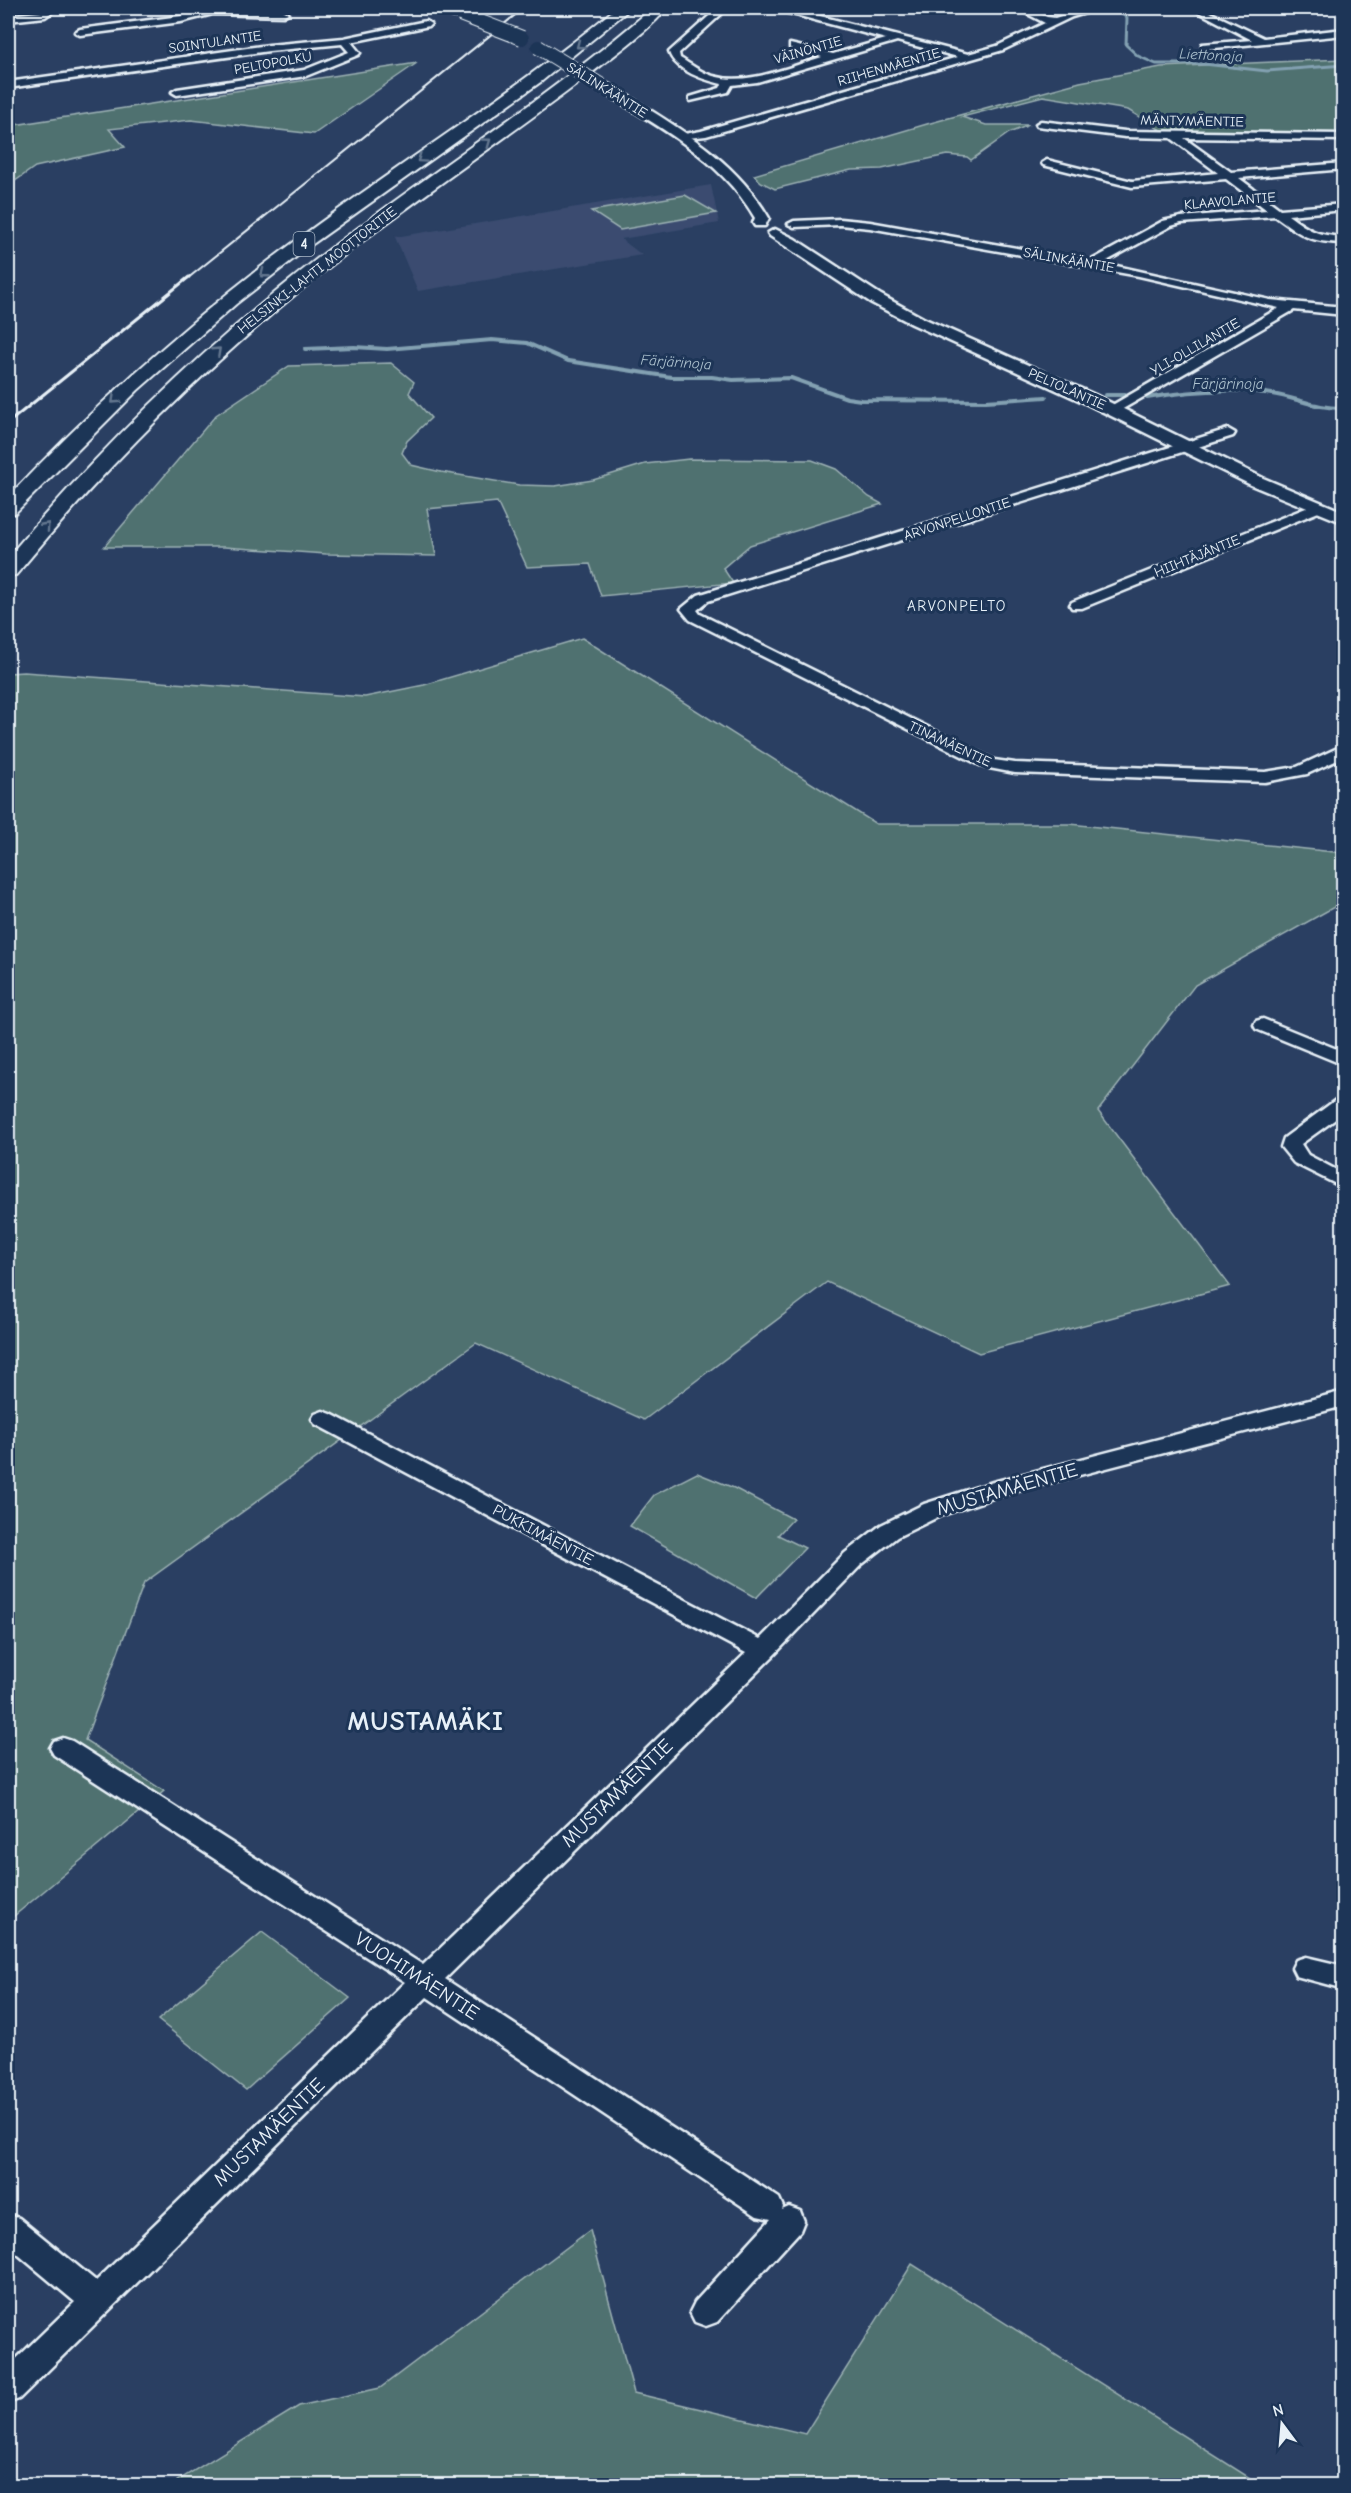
<svg xmlns="http://www.w3.org/2000/svg" width="1351" height="2493" font-family="'Comic Neue',sans-serif">
<style>
.built{fill:#3a4c70}
.green{fill:#507170;stroke:#9cb1b4;stroke-width:1.5}
.lines{fill:none;stroke-linecap:round;stroke-linejoin:round}
.stream-far1{stroke:#83a1b2;stroke-width:3}
.stream{stroke:#83a1b2;stroke-width:4}
.minor-casing{stroke:#e8f1f8;stroke-width:5}
.major-casing{stroke:#e8f1f8;stroke-width:5}
.highway-casing{stroke:#e8f1f8;stroke-width:4}
.minor{fill:#1d3557;fill-rule:evenodd}
.major{fill:#1d3557;fill-rule:evenodd}
.highway{fill:#1d3557;fill-rule:evenodd}
.rail-far1{stroke:#e8f1f8;stroke-width:2}
.rail{stroke:#e8f1f8;stroke-width:3}
.major-bridge-casing{stroke:#e8f1f8;stroke-width:16;stroke-linecap:butt}
.major-bridge{stroke:#1d3557;stroke-width:14}
.oneway{stroke:#64778f}
.labels{text-anchor:middle;dominant-baseline:central;stroke-width:6;stroke-linejoin:round;paint-order:stroke}
.far-street-label{font-size:14px;fill:#e8f1f8;stroke:#1d3557}
.far-water-label{font-size:15px;font-style:italic;fill:#adc2cf;stroke:#1d3557}
.shield{fill:#1d3557;stroke:#abb9c8;stroke-width:1.5}
.shield-label{font-size:15px;font-weight:bold;fill:#e8f1f8}
.far-neighbourhood-label{font-size:15px;letter-spacing:1.5px;fill:#e8f1f8;stroke:#1d3557}
.street-label{font-size:16px;fill:#e8f1f8;stroke:#1d3557}
.near-street-label{font-size:20px;fill:#e8f1f8;stroke:#1d3557}
.near-district-label{font-size:27px;font-weight:bold;letter-spacing:1.5px;fill:#e8f1f8;stroke:#1d3557}
</style>
<rect width="100%" height="100%" fill="#2a3f62"/>
<filter id="ink" filterUnits="userSpaceOnUse"><feTurbulence type="fractalNoise" baseFrequency=".0167" numOctaves="2"/><feDisplacementMap in="SourceGraphic" scale="12" xChannelSelector="R" yChannelSelector="G"/><feConvolveMatrix kernelMatrix="1 2 1 2 8 2 1 2 1" color-interpolation-filters="sRGB"/></filter>
<g filter="url(#ink)">
<path class="built" d="M711,185l8,38 -98,16 21,16 -224,36 -23,-54z"/>
<g class="green">
<path d="M1343,59v74l-179,-1 -36,-22 -85,-14 -81,21 24,8h43l-20,8 -38,27 -4,-3 -20,-2 -65,14 -31,1 -76,19 -14,-7 -7,-7 173,-51 153,-42 81,-15z"/>
<path d="M417,63l-103,71 -123,-14 -82,9 16,18 -90,20 -27,19v-60z"/>
<path d="M685,195l31,18 -96,17 -29,-19z"/>
<path d="M391,363l23,19 -5,11 22,25 -24,23 -5,12 9,12 30,7 78,13 36,1 38,-6 52,-16 44,-5 123,1 24,9 33,28 13,7 -132,41 -27,23 10,15 -132,13 -11,-32 -63,3 -30,-65 -70,7 9,47 -110,-2 -102,-7h-120l112,-132 73,-49z"/>
<path d="M582,638l294,186h194l273,29v49l-148,83 -97,126 132,175 -251,67 -152,-71 -183,138 -168,-77 -332,240 -59,157 79,51 -156,130v-1248l16,-1 341,25 59,-12z"/>
<path d="M697,1473l37,15 59,31 -15,16 27,13 -49,50 -126,-72 24,-31z"/>
<path d="M262,1932l88,66 -104,92 -88,-70z"/>
<path d="M590,2230l44,163 171,41 107,-170 349,221h-1083l-1,-4 122,-75 81,-18z"/>
</g>
<g class="lines">
<path class="stream-far1" d="M1115,8l12,10 -1,27 12,11 18,8h48l63,7 77,-6"/>
<g class="stream">
<path d="M305,349l49,-2 33,2 105,-9 35,3 41,18 103,16h41l21,3 58,-2 56,20 14,2 125,1 60,-4"/>
<path d="M1106,395h19"/>
<path d="M1147,398c41,-7 84,-11 125,-4 25,4 46,15 72,14"/>
</g>
<g class="minor-casing">
<g id="minor">
<path d="M48,8h10l-13,9 -37,4v-6l32,-3z"/>
<path d="M219,8l64,2 5,3 -5,3 -70,-2 -32,8 -101,13 -5,-3 5,-3 101,-13z"/>
<path d="M718,8h10l-49,45 1,5c10,6 22,15 33,18 35,10 75,-9 109,-19l-32,-9v-4l43,10 53,-15 -109,-29 -1,-2h13l179,46 29,-8 48,-23 -29,-15h10l21,9 8,1 33,-10h14l-30,9 -69,33 -297,86 -27,3v-4l22,-4 257,-74 -61,-16 -140,41 -25,3 -4,7 -38,9v-4l30,-9 2,-4c-17,-4 -47,-13 -53,-32z"/>
<path d="M1191,8h10l63,30 80,-9v6l-139,14 -3,-1v-4l50,-4z"/>
<path d="M1255,8h12l-5,3z"/>
<path d="M1335,8h9v4l-7,-2z"/>
<path d="M426,21l5,3 -2,2 -78,16 9,11 -2,2 -52,21 -129,19 -5,-3 5,-3 127,-19 45,-18 -7,-8 -73,7 -261,37v-6l261,-37 75,-7z"/>
<path d="M1041,121l84,10 219,3v6l-160,-2 47,34 113,-9v6l-105,9 41,31 64,-5v6l-56,5c22,16 28,20 56,22v6c-36,-1 -41,-7 -69,-27l-94,7 -10,3 -68,37 167,37 74,7v8l-50,-5 -180,104 -5,-1 -1,-3 1,-3 170,-99 -140,-32 -269,-48 -30,-3 -46,2 -6,-3 6,-3 46,-2 30,3 220,39 73,-40 18,-4 86,-7 -41,-31 -94,8 -89,-22 -1,-2 5,-3 85,21 86,-8 -47,-35 -46,-1 -88,-11 -1,-2z"/>
<path d="M1228,429l7,4 -2,3 -525,165 -11,9 3,4 294,146 21,3 250,9 32,-5 47,-22v12l-37,17 -42,8 -250,-9 -31,-6 -294,-147 -9,-11 17,-14z"/>
<path d="M1316,504l7,4 -2,3 -239,97h-10l-2,-3 2,-3z"/>
<path d="M1263,1019l81,33v13l-88,-36 -2,-4 2,-4z"/>
<path d="M1344,1097v16l-43,31 7,11 36,19v14l-50,-25 -13,-16 3,-9 53,-39z"/>
<path d="M1344,1391v15l-345,90 -59,20 -43,21 -36,28 -89,92 -327,322 334,219 4,9 -1,3 7,-3 11,4 4,10 -4,10 -83,91 -11,4 -11,-4 -5,-10 5,-10 76,-83 -14,-3 -330,-219 -408,402 -11,4v-36l67,-65 -67,-56v-31l11,3 77,63 309,-299 -351,-227 -4,-7 4,-7 9,-3 9,3 351,224 323,-312 -431,-229 -3,-5 3,-5 8,-3 8,3 429,225 85,-86 36,-28 43,-21 69,-22z"/>
<path d="M1306,1957l38,9v23l-48,-13 -4,-8 4,-8z"/>
</g>
</g>
<g class="major-casing">
<g id="major">
<path d="M429,8h19l18,6 -6,4 -29,-8z"/>
<path d="M602,82c14,4 28,16 40,23 50,31 97,61 127,113l-4,8h-10l-2,-3 2,-5c-35,-61 -100,-93 -157,-129l-2,-3z"/>
<path d="M775,229l20,10 86,56 42,23 172,77 168,83 81,34v11l-93,-38 -168,-83 -171,-78 -42,-22 -100,-66 -2,-3z"/>
</g>
</g>
<g class="highway-casing">
<g id="highway">
<path d="M616,8h15l-89,73 -228,162 -78,61 -98,86 -123,123 -7,2v-18c90,-95 188,-183 294,-261 104,-77 214,-145 314,-228z"/>
<path d="M652,8h15c-18,23 -56,49 -79,68 -67,51 -137,99 -205,150 -137,101 -259,218 -367,349l-8,1v-19c93,-110 196,-210 310,-299 110,-85 229,-159 334,-250z"/>
</g>
</g>
<use href="#minor" class="minor"/>
<use href="#major" class="major"/>
<use href="#highway" class="highway"/>
<path class="rail-far1" d="M187,279l337,-271"/>
<path class="rail" d="M8,423l181,-146"/>
<g class="major-bridge-casing">
<g id="major-bridge">
<path d="M460,14l62,24"/>
<path d="M538,47l64,39"/>
</g>
</g>
<use href="#major-bridge" class="major-bridge"/>
</g>
<defs><path id="oneway-chevron" d="M-2-3.5L2.5 0L-2 3.5" fill="none" stroke-width="1.6" stroke-linecap="round" stroke-linejoin="round" transform="scale(1.5)"/></defs>
<g class="oneway">
<use href="#oneway-chevron" transform="translate(580 45) rotate(142)"/>
<use href="#oneway-chevron" transform="translate(487 142) rotate(-36)"/>
<use href="#oneway-chevron" transform="translate(421 159) rotate(145)"/>
<use href="#oneway-chevron" transform="translate(264 274) rotate(142)"/>
<use href="#oneway-chevron" transform="translate(217 351) rotate(-43)"/>
<use href="#oneway-chevron" transform="translate(115 400) rotate(137)"/>
<use href="#oneway-chevron" transform="translate(46 526) rotate(-48)"/>
</g>
</g>
<g class="labels">
<g class="far-street-label">
<text transform="translate(215 42) rotate(-8)">SOINTULANTIE</text>
<text transform="translate(808 50) rotate(-16)">VÄINÖNTIE</text>
<text transform="translate(273 63) rotate(-10)">PELTOPOLKU</text>
<text transform="translate(889 67) rotate(-16)">RIIHENMÄENTIE</text>
<text transform="translate(607 90) rotate(32)">SÄLINKÄÄNTIE</text>
<text transform="translate(1192 121) rotate(1)">MÄNTYMÄENTIE</text>
<text transform="translate(1230 201) rotate(-5)">KLAAVOLANTIE</text>
<text transform="translate(1069 260) rotate(10)">SÄLINKÄÄNTIE</text>
<text transform="translate(317 270) rotate(-38)">HELSINKI-LAHTI MOOTTORITIE</text>
<text transform="translate(1195 347) rotate(-30)">YLI-OLLILANTIE</text>
<text transform="translate(1067 389) rotate(24)">PELTOLANTIE</text>
<text transform="translate(957 519) rotate(-18)">ARVONPELLONTIE</text>
<text transform="translate(1197 556) rotate(-22)">HIIHTÄJÄNTIE</text>
<text transform="translate(950 744) rotate(25)">TINAMÄENTIE</text>
</g>
<g class="far-water-label">
<text transform="translate(1211 55) rotate(3)">Liettonoja</text>
<text transform="translate(676 362) rotate(4)">Färjärinoja</text>
<text x="1228" y="384">Färjärinoja</text>
</g>
<rect class="shield" x="293.5" y="232" width="21" height="24" rx="4.5"/>
<g class="shield-label">
<text x="304" y="244">4</text>
</g>
<g class="far-neighbourhood-label">
<text x="957" y="606">ARVONPELTO</text>
</g>
<g class="street-label">
<text transform="translate(543 1535) rotate(28)">PUKKIMÄENTIE</text>
</g>
<g class="near-street-label">
<text transform="translate(1007 1489) rotate(-16)">MUSTAMÄENTIE</text>
<text transform="translate(617 1793) rotate(-44)">MUSTAMÄENTIE</text>
<text transform="translate(417 1976) rotate(33)">VUOHIMÄENTIE</text>
<text transform="translate(269 2132) rotate(-44)">MUSTAMÄENTIE</text>
</g>
<g class="near-district-label">
<text x="426" y="1721">MUSTAMÄKI</text>
</g>
</g>
<rect width="1351" height="2493" fill="none" stroke="#1d3557" stroke-width="30"/>
<rect x="15" y="15" width="1321" height="2463" fill="none" stroke="#e8f1f8" stroke-width="2" filter="url(#ink)"/>
<g transform="translate(1282 2424) rotate(344)" stroke="#1d3557" stroke-width="4.5" paint-order="stroke">
<path d="M0-4.5L10 22L0 15L-10 22Z" fill="#e8f1f8"/>
<text y="-9" font-size="16" font-weight="bold" text-anchor="middle" fill="#e8f1f8">N</text>
</g>
</svg>
